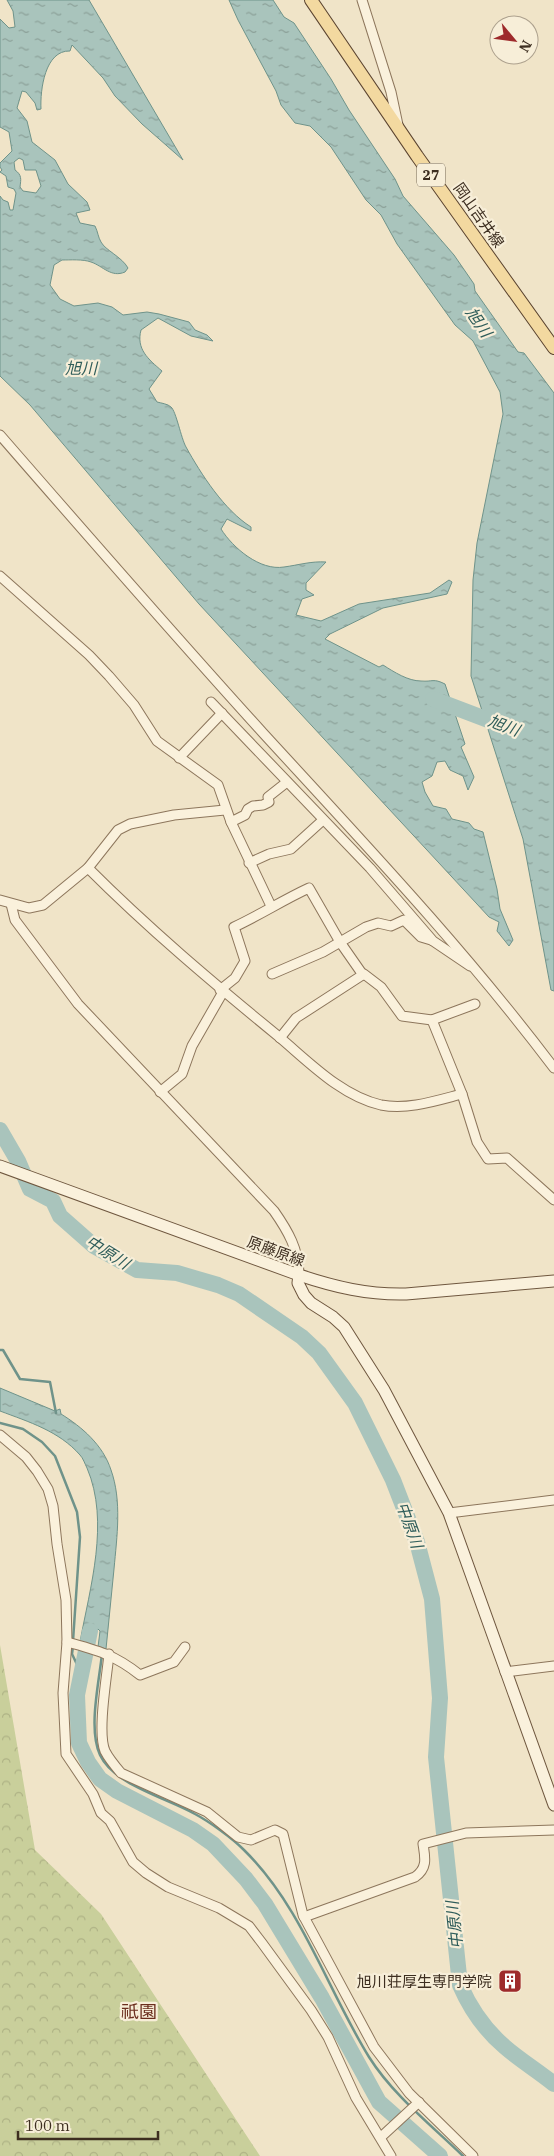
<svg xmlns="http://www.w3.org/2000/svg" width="554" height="2156" font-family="'IBM Plex Serif','Noto Sans JP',serif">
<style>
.forest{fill:url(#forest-crowns)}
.water{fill:url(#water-ripples);stroke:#6f938a;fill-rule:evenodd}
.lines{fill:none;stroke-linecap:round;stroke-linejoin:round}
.stream{stroke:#6f938a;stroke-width:2.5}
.river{stroke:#a9c4bc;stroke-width:16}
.street-casing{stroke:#8d765c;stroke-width:11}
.secondary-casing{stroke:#6f573f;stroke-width:13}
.primary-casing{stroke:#5b4430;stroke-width:14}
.street{stroke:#faf1dc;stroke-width:9}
.secondary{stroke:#faf1dc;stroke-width:11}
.primary{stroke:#f3d9a0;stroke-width:12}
.labels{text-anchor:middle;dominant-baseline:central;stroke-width:4.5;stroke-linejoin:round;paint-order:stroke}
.shield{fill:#f7eed8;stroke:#756857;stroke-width:1}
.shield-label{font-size:14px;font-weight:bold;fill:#3d2e20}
.street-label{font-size:15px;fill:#3d2e20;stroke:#f7eed8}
.poi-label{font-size:15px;fill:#3d2e20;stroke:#f7eed8;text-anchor:end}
.water-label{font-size:16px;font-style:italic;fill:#2f5d5a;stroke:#f7eed8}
.quarter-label{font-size:18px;fill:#6b2e1e;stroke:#f7eed8}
</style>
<defs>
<pattern id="forest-crowns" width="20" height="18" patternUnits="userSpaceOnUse" patternTransform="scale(1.25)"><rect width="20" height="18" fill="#c9cf9b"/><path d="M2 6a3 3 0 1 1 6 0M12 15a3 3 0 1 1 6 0" fill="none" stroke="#aeb285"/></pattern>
<pattern id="water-ripples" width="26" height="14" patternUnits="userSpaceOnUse" patternTransform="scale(1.25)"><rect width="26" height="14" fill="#a9c4bc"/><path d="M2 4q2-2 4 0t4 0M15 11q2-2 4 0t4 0" fill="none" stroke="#8ba098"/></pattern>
</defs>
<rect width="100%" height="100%" fill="#f0e4c8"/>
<path class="forest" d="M0,1645l35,205 66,64 159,242h-260z"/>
<g class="water">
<path d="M7,0h82l94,160 -41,-36 -27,-28 -12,-18 -31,-33 -2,6c-25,-1 -30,39 -29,58l-4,1 -2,-7 -9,-11 -4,-1 -5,17 10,13 5,21 23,18 13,24 19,18 3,8 -14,3 4,10 15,3c3,6 3,11 6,16 4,8 21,15 27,26l-3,4c-14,6 -22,-6 -34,-10 -8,-3 -21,-2 -29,-2l-8,5 -4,20 10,14 14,7 24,-3 14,4 11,8 24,-3 12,2 30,8 6,8 12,5 6,6 -22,-5 -33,-18 -17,12c-5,19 7,29 21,41l-13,18 8,13c4,1 11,2 14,5 5,4 10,31 15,40 15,27 38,63 65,80v4l-24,-12 -6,10c12,19 39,42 63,38 15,-2 27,-6 42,-5l-20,21v7l8,5 -12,4 -6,16 25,6 38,-17 71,-11 19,-13 3,2 -5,12 -64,14 -53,26 -5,5 54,28 4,-2c11,7 25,16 38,16 12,1 12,-3 24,3l20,60 -4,3 13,30 -6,13 -5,-14 -13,-6 -5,-9 -8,1 -5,14 -10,6 3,10 8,14 13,3 6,10 17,4 5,6 9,3 14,57 3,20 13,31 -4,6 -12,-15 2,-9 -10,-5 -290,-313 -169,-199 -30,-29v-180l3,4 5,2 2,8h3l3,-17 -2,-4 -6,-2 -2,-11 -6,-4 2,-2 -2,-3v-4l12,-12 -3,-19 -9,-5v-108l9,9 6,-1 -2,-16zM19,158l4,2 2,10h11l5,16 -5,7 -13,-2 -3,-4c1,-8 2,-12 -5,-17l-1,-8z"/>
<path d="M229,0h44l11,17 10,6 37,56 18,31 46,69 8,17 51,59 20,29 1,7 43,61 6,1 30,40v598l-3,-1 -28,-151 -52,-163 2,-96 4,-37 26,-129 -3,-22 -27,-51 -18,-16 -58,-81 -16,-29 -15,-15 -35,-53 -21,-21 -15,-3 -14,-18 -5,-14 -38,-71z"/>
<path d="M0,1388l55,23 5,-2 1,5c21,13 42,31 50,56 11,31 6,66 3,99 -3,27 -5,53 -8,80l-8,-2 2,-16 -2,-2 -4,3 -2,14 -12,-4c10,-55 30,-120 7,-174 -2,-4 -4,-10 -7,-13 -21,-24 -51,-33 -80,-44z"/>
</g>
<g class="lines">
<g class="stream">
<path d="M0,1350h3l17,29 30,3 6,31"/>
<path d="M0,1423l23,6 19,13 13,14 22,56 3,25 -7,104"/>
<path d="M73,1646l-1,8 10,21"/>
<path d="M102,1654c-3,29 -14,75 -2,101 14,30 67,43 95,59 15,8 37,24 49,36 58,57 83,139 125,207 24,38 62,68 94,99"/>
</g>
<g class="river">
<path d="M433,699l71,27"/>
<path d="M0,1130l18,31 12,28 23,12 7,15 34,30 43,24 40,3 41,12 21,9 63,43 17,16 36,50 38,77 24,62 15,57 8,99 -4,59 24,228c10,23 25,45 45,62 15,13 33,24 49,37"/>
<path d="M90,1631l-13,64 2,48 9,19 12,17 17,12 76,39 20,14 33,35 19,25 57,94 57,104 61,54"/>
</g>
<g class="street-casing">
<g id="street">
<path d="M362,0l29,92 7,33"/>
<path d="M0,435c87,100 174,200 263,298 100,109 202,217 291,335"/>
<path d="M0,576l89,79 20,21 25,29 23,36 61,44 13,37 40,84"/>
<path d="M211,702l159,166 63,73 37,25"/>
<path d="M179,758l43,-45"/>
<path d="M231,822l14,-7 3,-6 5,-3 10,-1 6,-3 -1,-5 19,-15"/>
<path d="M249,863l20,-9 22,-5 32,-29"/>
<path d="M88,868c61,61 124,114 190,168 30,25 63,60 103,69 27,5 54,-4 81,-11"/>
<path d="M0,900l29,8 14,-3 45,-37 30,-38 12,-6 44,-9 51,-5"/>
<path d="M11,904l4,16 63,84 196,207c14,20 25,39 25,64"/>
<path d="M272,974l51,-22 43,-25 12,-4 13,3 13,-6 17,17 10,3"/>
<path d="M220,990l15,-12 10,-17 -11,-34c26,-12 49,-27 75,-39l31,54 23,33"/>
<path d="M432,1020l30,74 15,48 11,17 19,-1 47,42"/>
<path d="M280,1038l16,-20 68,-44 17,13 21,29 30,4 43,-16"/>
<path d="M160,1092l22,-18 10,-28 31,-54"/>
<path d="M0,1435l26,22 11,14 11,18 5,17 4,38 9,56 1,42 -4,51 3,61 27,40 8,19 9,8 23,41 13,11 22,14 51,21 30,18 13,17 49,67 17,27 28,61 35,58"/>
<path d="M449,1513l105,-13"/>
<path d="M67,1642c30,8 48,13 73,33l34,-13 11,-15"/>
<path d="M109,1654c-2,22 -12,78 -4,97 4,8 10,15 16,22l86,39 31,25 13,3 24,-10 8,4 20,81 71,132 35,46 64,63"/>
<path d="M505,1672l49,-6"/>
<path d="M304,1917l111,-40c13,-9 10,-20 8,-33l43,-11 88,-3"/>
<path d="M381,2137l38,-35"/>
</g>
</g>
<g class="secondary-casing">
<g id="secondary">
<path d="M0,1166l299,109c36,12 69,20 107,19l148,-13"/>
<path d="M299,1275l-1,8 6,12 7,8 22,14 11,10 40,63 65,123 105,292"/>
</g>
</g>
<g class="primary-casing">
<path id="primary" d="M311,0l106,156 137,192"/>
</g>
<use href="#street" class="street"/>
<use href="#secondary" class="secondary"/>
<use href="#primary" class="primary"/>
</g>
<defs>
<g id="building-square" transform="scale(1.25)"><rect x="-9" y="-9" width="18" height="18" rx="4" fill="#9e2a2b" stroke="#f7eed8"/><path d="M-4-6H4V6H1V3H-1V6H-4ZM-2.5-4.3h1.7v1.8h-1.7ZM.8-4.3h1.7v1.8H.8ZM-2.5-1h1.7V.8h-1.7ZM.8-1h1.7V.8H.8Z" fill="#fff"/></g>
</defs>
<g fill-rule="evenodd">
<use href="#building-square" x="510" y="1981"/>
</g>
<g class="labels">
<rect class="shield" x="417" y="163.5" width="28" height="23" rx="4"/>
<g class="shield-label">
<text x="431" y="175">27</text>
</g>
<g class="street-label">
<text transform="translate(479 215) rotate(55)">岡山吉井線</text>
<text transform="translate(276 1251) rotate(20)">原藤原線</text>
</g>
<g class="poi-label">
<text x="492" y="1981">旭川荘厚生専門学院</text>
</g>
<g class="water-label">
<text transform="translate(479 322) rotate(55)">旭川</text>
<text x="81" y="368">旭川</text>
<text transform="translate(504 725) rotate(20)">旭川</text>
<text transform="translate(108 1252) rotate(32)">中原川</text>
<text transform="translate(410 1525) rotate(70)">中原川</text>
<text transform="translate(454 1925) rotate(-96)">中原川</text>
</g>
<g class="quarter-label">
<text x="139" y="2011">祇園</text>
</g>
</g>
<g transform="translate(514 40) rotate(119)"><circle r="24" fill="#f7eed8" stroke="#ada18e"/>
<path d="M0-4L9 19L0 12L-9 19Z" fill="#9e2a2b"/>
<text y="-8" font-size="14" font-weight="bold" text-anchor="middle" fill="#3d2e20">N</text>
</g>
<path d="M18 2131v8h140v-8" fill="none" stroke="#3d2e20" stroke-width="2.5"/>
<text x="25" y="2131" font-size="15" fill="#3d2e20" stroke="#f7eed8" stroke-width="4" paint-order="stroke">100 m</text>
</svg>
